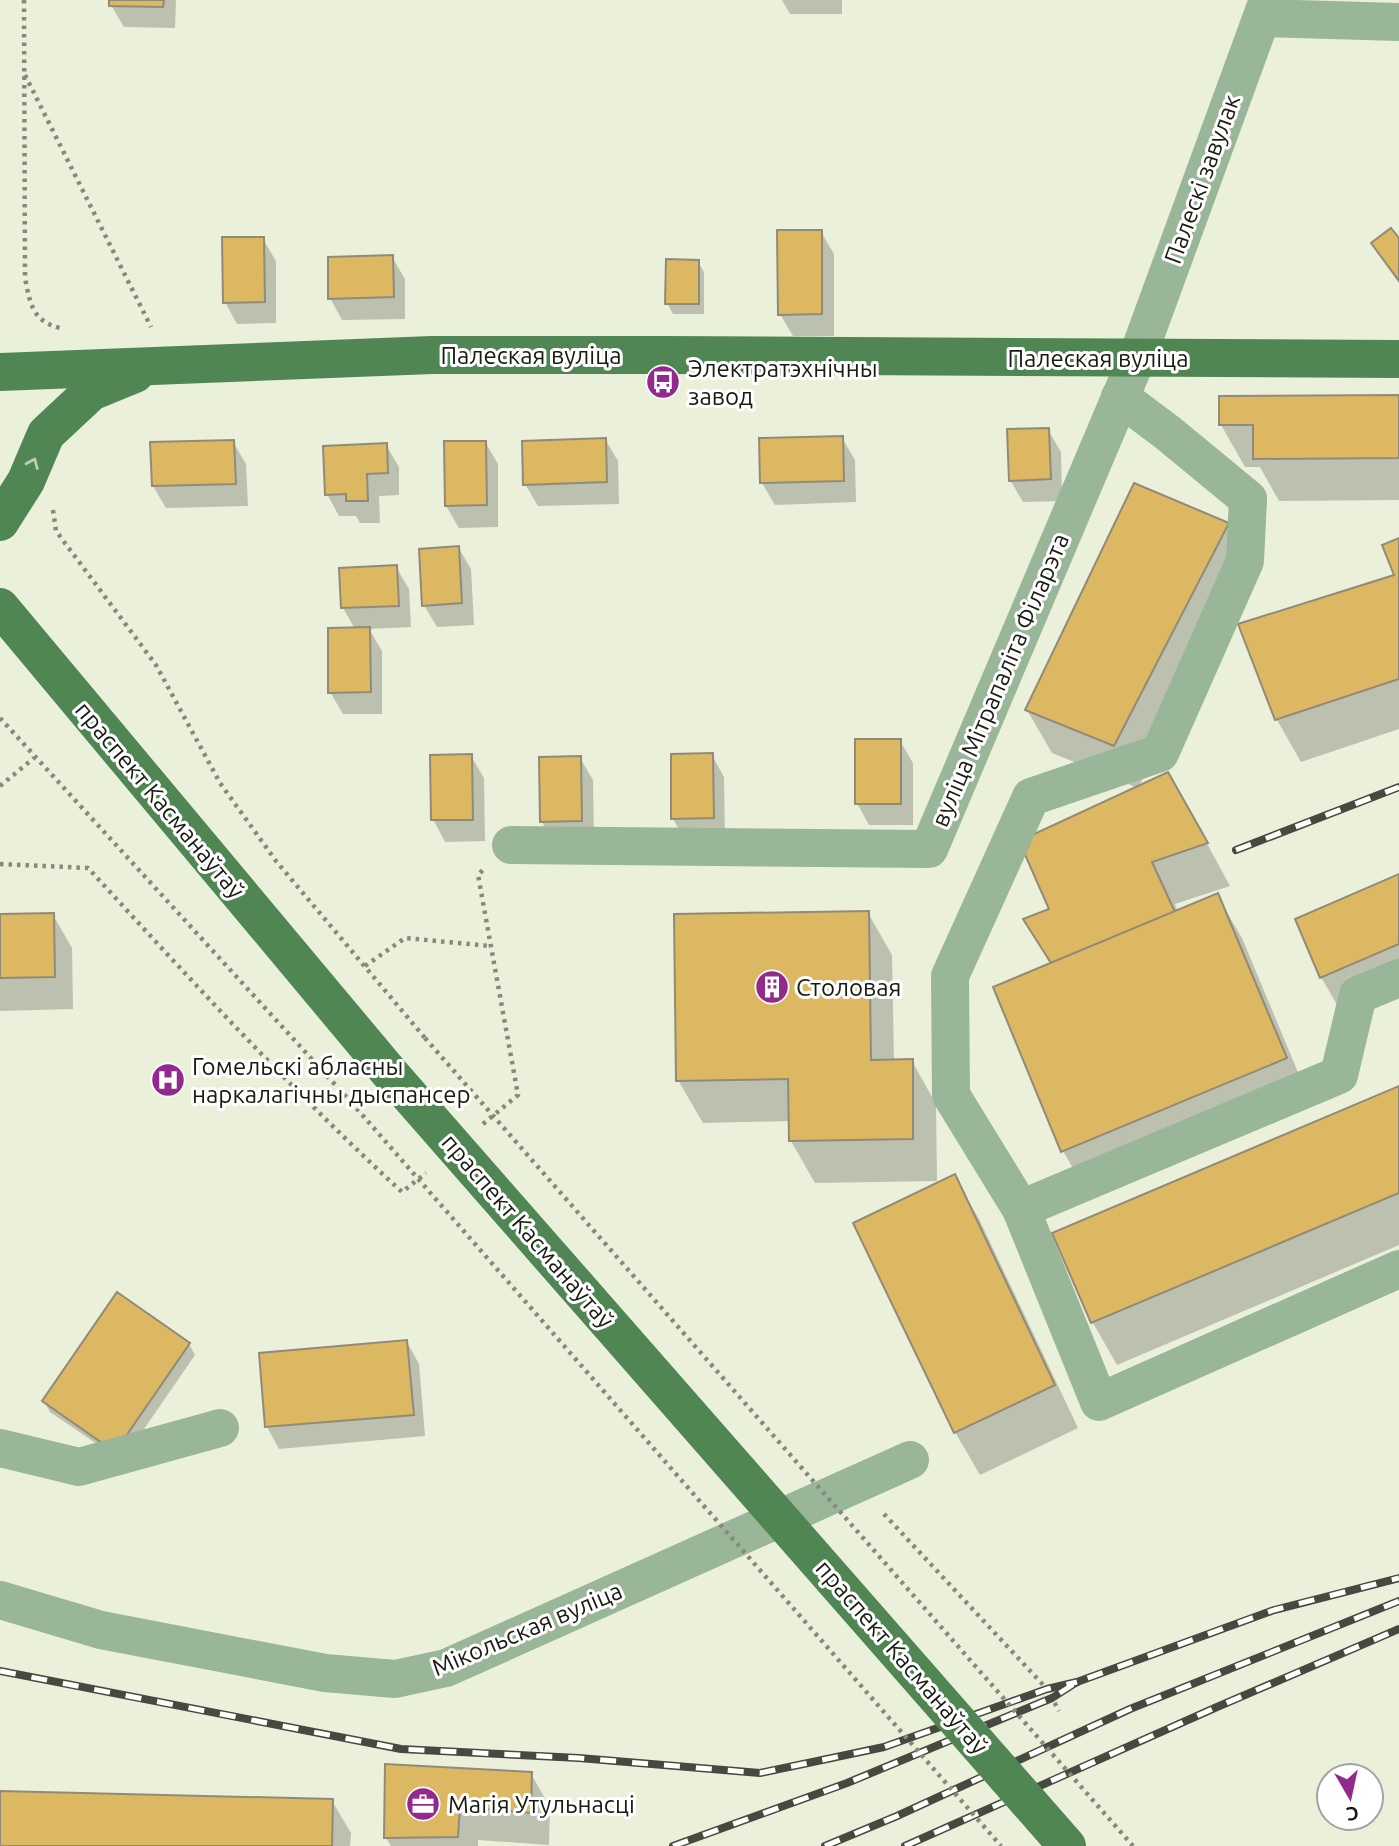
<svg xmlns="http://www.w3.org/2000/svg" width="1399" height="1846" font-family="Ubuntu,sans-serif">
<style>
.shadow{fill:#0003}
.building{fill:#ddb862;stroke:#928a78;stroke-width:2}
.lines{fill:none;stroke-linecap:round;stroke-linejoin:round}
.path{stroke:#878a7b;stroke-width:4.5;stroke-dasharray:3.5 5;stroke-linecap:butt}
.minor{stroke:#99b699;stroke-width:38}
.major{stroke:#508653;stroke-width:38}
.rail-casing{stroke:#46493e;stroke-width:8}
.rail{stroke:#fff;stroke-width:5;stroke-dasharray:16;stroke-linecap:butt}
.path-bridge{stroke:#878a7b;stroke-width:4.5;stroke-dasharray:3.5 5;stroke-linecap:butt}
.major-bridge{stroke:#508653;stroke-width:38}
.oneway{stroke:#b9cfba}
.labels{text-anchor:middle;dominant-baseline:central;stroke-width:6;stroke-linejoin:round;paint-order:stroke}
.street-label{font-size:24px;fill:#191b13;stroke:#fff}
.poi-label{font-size:24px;fill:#191b13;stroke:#fff;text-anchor:start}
</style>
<rect width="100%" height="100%" fill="#ebf0db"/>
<g class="shadow">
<path d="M111,0h65l-1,28 -51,-1 -13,-22z"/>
<path d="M782,0h60v14h-52z"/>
<path d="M821,232l13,22v82h-41l-13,-22z"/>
<path d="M263,239l13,22v62l-39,1 -12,-22z"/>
<path d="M1399,241v42l-26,-40z"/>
<path d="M392,257l13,22v40l-63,1 -12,-22z"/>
<path d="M698,262l6,10v42h-31l-6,-11z"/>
<path d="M1399,397v103l-120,1 -19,-34h-15l-24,-42z"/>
<path d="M1048,430l13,22 1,49 -39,1 -13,-22z"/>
<path d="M842,438l13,22 1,42 -81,3 -13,-22z"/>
<path d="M605,439l13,22 1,43 -81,2 -13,-22z"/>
<path d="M233,442l13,22 2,42 -82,2 -13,-22 -1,-42z"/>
<path d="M485,442l13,22v63l-39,1 -13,-22z"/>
<path d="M386,445l13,22v28l-20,1 1,27h-20l-4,-7h-17l-12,-22z"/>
<path d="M1228,524l24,43 -114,221 54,28 38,70 -55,18 3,8 39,-16 25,42 68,163 -223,92 -24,-42 -12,-186 -26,-45 27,-10 86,-122 -86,-35 -25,-43z"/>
<path d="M1399,540v189l-98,33 -24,-42 -36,-95 156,-49z"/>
<path d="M458,547l13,22 3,56 -37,2 -13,-22z"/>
<path d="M396,567l13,22 2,38 -42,2 13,22v63h-39l-13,-22 25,-63 -12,-21z"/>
<path d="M900,741l13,22v62h-44l-12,-22z"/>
<path d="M712,755l12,22 1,63 -39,1 -13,-22z"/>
<path d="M471,756l13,22 1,63 -40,1 -12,-23z"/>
<path d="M580,758l13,22 1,63 -40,1 -12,-22z"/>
<path d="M1399,876v121l-53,23 -25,-43z"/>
<path d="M868,913l24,42 2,106h18l24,43 1,77 -122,2 -24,-42 -1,-20 -87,2 -25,-43z"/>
<path d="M53,915l19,33 1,61 -73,2v-95z"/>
<path d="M1399,1088v157l-282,120 -24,-42 -38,-89z"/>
<path d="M954,1177l25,42 99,209 -98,47 -25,-43z"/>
<path d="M407,1342l12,22 6,72 -146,13 -12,-22z"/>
<path d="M189,1344l6,11 -73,106 -72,-49 -6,-11z"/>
<path d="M531,1774l19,33 -1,38 -71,-5v6h-87l-5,-8z"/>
<path d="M0,1793l332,8 19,32 -1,13h-350z"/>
</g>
<g class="building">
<path d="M109,0h55l-1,7 -54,-1z"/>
<path d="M1391,228l8,10v43l-28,-38z"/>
<path d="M777,230h45v84l-44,1z"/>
<path d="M222,237h42l1,65 -42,1z"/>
<path d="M393,255l1,42 -66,2v-42z"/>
<path d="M666,259l33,1v44h-34z"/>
<path d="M1399,395v63l-146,1v-34h-34v-29z"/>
<path d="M1049,428l2,51 -42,2 -2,-52z"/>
<path d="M843,436l1,45 -84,2 -1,-45z"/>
<path d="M606,438l1,44 -84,3 -1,-44z"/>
<path d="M234,440l2,44 -84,2 -2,-44z"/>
<path d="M444,441h42l1,64 -42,1z"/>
<path d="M387,443l1,30 -21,1 1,27h-22v-7l-21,1 -2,-49z"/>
<path d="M1134,483l95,40 -115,223 -89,-36z"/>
<path d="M1399,538v141l-124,41 -37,-96 156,-49 -12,-30z"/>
<path d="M459,546l3,57 -40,3 -3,-57z"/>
<path d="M397,565l2,41 -58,2 -2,-40z"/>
<path d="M370,627l1,65 -43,1v-65z"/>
<rect x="855" y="739" width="46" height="65"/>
<path d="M713,753l1,65 -43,1v-65z"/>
<path d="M472,754l1,66h-42l-1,-65z"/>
<path d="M581,756l1,65 -42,1 -1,-65z"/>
<path d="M1168,772l40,71 -56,19 23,50 -124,51 -28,-44 26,-10 -30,-68z"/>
<path d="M1399,874v70l-79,34 -25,-59z"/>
<path d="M1218,893l69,165 -226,94 -68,-165z"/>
<path d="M869,911l2,149 42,-1v80l-124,2 -1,-62 -112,2 -2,-167z"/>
<path d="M54,913l1,64 -55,1v-64z"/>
<path d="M1399,1086v107l-308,130 -39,-90z"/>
<path d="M955,1174l100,211 -101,48 -101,-210z"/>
<path d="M117,1292l73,51 -75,109 -73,-51z"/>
<path d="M407,1340l7,75 -149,12 -6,-74z"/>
<path d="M385,1764l147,8 -1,41 -71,-6 -2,30 -74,1z"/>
<path d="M0,1791l333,8 -1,47h-332z"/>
</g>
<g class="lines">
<g class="path">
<path d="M24,0l1,278c5,25 7,43 35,50"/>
<path d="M25,75l126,252"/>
<path d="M53,510l3,21 100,134 64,118 56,78 149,177"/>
<path d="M0,718l351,384"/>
<path d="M0,786l34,-28"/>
<path d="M0,864l88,4c102,111 204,223 314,324l24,-19"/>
<path d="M365,966l40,-28 85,8"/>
<path d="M483,1124l35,-29 -40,-220 6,-6"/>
<path d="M884,1514l163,175 12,22"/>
</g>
<g class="minor">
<path d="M1262,18l137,4"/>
<path d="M1120,397l48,36 80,66 -3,62 -85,192 -129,44 -81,179 1,119 70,114 318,-134 19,-80 41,-17"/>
<path d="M511,845l418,4 208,-491 131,-358"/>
<path d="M1021,1209l78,193 300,-133"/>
<path d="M0,1448l79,19 141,-39"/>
<path d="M0,1600l101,30 224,43 70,6 51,-11 464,-208"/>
</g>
<g class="major">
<path d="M0,372l432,-17h232l735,4"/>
<path d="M0,522l26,-41 20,-47 45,-42 44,-18"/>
<path d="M0,607l388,464"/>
</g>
<g class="rail-casing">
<g id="rail">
<path d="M1236,850l163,-63"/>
<path d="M0,1671l401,78 178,9 181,15 124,-26 163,-58 30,-7"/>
<path d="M673,1846l174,-63 205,-85 25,-16 197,-72 125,-32"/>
<path d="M825,1846l72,-30 233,-107 269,-108"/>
<path d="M905,1846l312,-139 182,-78"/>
</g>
</g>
<use href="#rail" class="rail"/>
<g class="path-bridge">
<path d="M425,1038l708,808"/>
<path d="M351,1102l650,744"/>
</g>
<path class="major-bridge" d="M388,1071l679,775"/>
</g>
<defs><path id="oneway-chevron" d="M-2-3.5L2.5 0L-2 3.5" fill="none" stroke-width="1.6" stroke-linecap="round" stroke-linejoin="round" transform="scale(1.75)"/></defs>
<use class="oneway" href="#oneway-chevron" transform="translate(33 463) rotate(-67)"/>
<defs>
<g id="bus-disc" transform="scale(1.75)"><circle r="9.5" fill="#922a8e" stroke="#fff"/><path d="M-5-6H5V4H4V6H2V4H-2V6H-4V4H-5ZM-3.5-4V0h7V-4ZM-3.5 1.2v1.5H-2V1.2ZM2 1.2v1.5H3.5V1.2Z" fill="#fff"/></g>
<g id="building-disc" transform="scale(1.75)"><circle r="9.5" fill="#922a8e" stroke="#fff"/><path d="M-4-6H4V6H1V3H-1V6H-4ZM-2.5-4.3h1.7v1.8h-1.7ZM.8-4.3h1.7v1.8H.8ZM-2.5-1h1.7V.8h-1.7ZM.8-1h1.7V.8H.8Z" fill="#fff"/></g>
<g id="hospital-disc" transform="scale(1.75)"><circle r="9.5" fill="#922a8e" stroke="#fff"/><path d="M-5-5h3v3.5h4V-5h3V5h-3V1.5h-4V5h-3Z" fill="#fff"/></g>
<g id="office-disc" transform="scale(1.75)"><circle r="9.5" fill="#922a8e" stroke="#fff"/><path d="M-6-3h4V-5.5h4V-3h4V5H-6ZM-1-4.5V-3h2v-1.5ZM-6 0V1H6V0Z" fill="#fff"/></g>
</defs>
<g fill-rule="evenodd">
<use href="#bus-disc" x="663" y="382"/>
<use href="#building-disc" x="772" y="987"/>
<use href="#hospital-disc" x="168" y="1080"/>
<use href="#office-disc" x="423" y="1804"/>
</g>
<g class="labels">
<g class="street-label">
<text transform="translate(1202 179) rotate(-70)">Палескі завулак</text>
<text x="531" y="355">Палеская вуліца</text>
<text x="1098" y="358">Палеская вуліца</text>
<text transform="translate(1000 680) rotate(-67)">вуліца Мітрапаліта Філарэта</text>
<text transform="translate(160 800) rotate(50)">праспект Касманаўтаў</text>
<text transform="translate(528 1231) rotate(49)">праспект Касманаўтаў</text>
<text transform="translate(527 1629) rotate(-23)">Мікольская вуліца</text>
<text transform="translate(902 1657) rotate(49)">праспект Касманаўтаў</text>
</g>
<g class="poi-label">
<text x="688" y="368">Электратэхнічны<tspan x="688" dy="28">завод</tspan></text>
<text x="796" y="987">Столовая</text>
<text x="192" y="1066">Гомельскі абласны<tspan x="192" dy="28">наркалагічны дыспансер</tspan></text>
<text x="448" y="1804">Магія Утульнасці</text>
</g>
</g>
<g transform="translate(1350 1797) rotate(171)"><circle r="33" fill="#ffffff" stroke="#a3a4a1" stroke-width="2"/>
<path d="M0-5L12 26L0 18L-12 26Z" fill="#922a8e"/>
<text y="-10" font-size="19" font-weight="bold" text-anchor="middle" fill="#191b13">С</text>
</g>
</svg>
